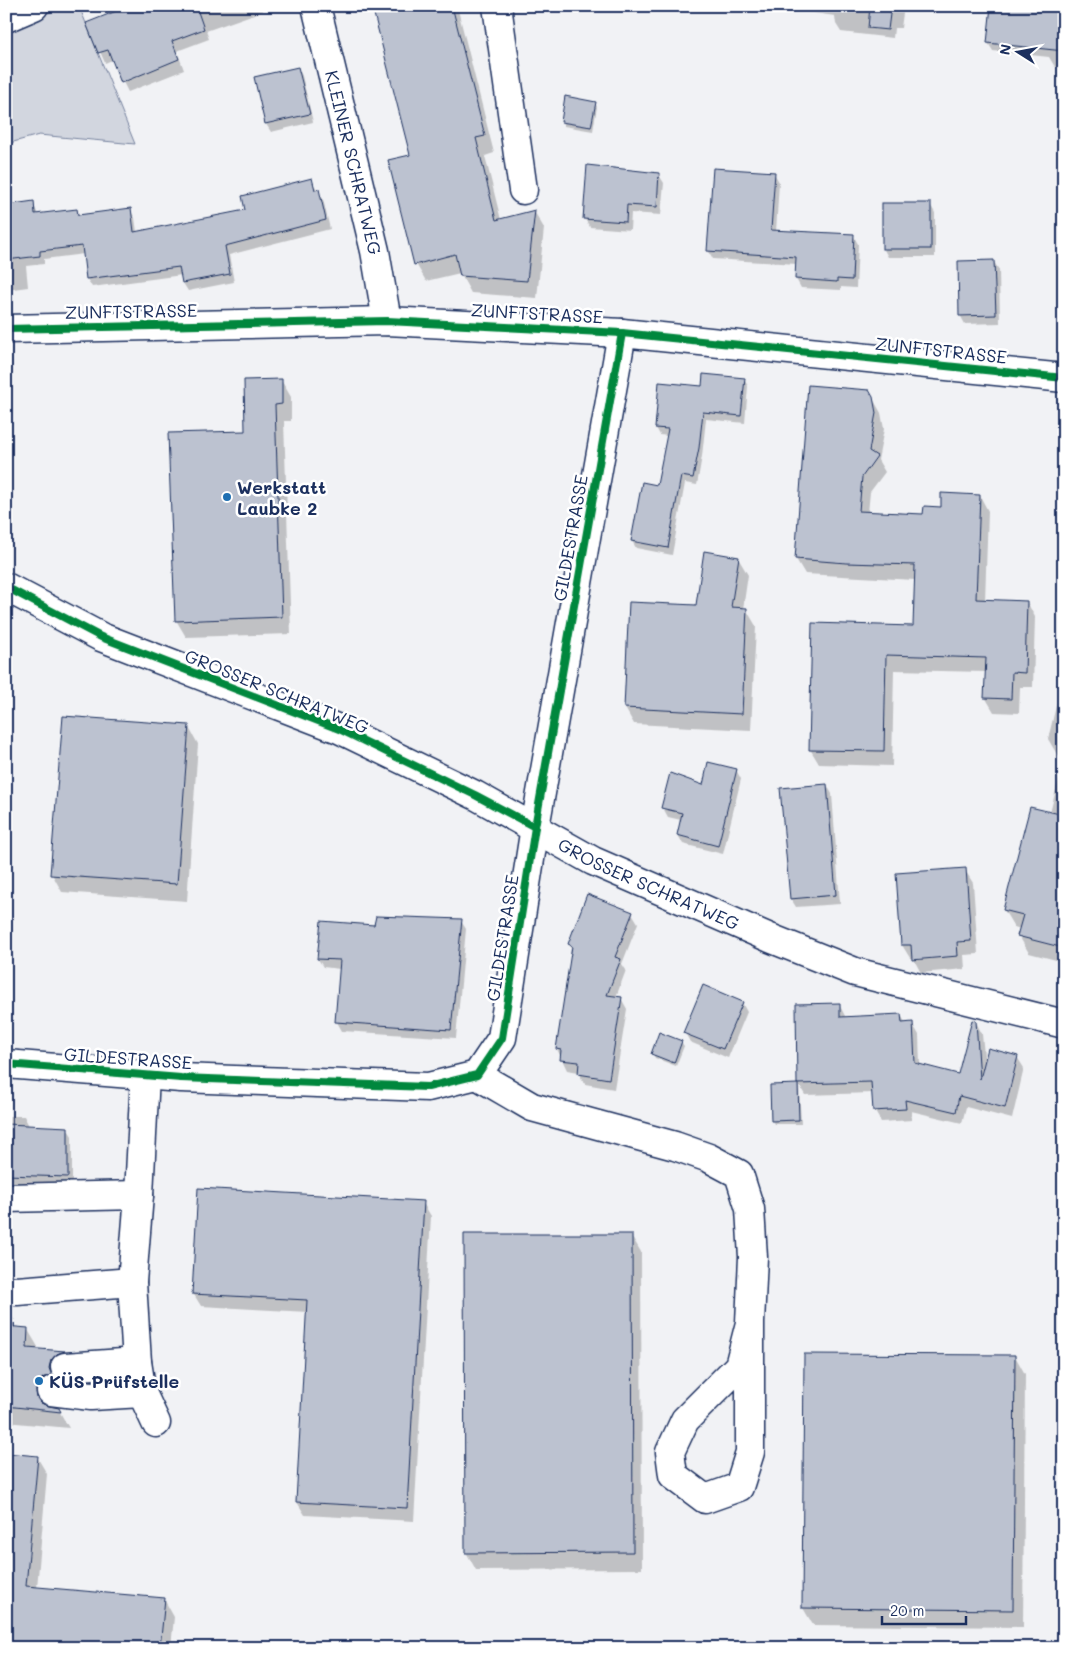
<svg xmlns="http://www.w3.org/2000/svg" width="1070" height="1654" font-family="Mali,sans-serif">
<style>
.green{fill:#d2d6df;stroke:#76829e}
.shadow{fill:#0003}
.building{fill:#bcc2d0;stroke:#1b2f5e}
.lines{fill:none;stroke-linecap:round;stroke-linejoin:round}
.minor-casing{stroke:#1b2f5e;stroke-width:31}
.path{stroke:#1b2f5e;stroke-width:3;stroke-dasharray:4 4;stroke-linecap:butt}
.minor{stroke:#fff;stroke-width:28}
.cycleway-casing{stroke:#fff;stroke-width:11}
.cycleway{stroke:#00873e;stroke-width:8}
.poi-dot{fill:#1f6fb2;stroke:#fff;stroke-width:2}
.labels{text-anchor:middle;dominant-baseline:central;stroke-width:5;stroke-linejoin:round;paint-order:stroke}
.street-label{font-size:18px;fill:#1b2f5e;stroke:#fff}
.poi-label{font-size:18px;font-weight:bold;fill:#1b2f5e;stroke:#fff;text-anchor:start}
</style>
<rect width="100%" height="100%" fill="#f1f2f5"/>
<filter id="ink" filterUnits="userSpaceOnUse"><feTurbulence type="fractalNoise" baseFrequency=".02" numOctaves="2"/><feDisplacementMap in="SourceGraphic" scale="10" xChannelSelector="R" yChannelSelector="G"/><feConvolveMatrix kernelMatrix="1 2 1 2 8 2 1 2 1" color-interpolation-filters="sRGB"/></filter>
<g filter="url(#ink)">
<path class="green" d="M65,6h14l56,138 -96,-9 -33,9v-114z"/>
<g class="shadow">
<path d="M132,6h129l2,5 -57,20 3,8 -32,12 7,19 -56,22 -16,-32 -7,3 -17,-39z"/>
<path d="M373,6h84l37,147 -9,3 16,64 33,-9 10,17 -7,70 -66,-5 -11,-20 -34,8 -10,-17 -5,-109z"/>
<path d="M624,6h141l-1,6 -83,-4 -53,4z"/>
<path d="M765,6h139l-3,22h-7l-1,10 -52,-6 -5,-8 -1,-8z"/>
<path d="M911,6h16l-1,2z"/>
<path d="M984,6h80v62l-9,-1 -6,-10 -56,-6 -5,-8 3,-28 -2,-6h-3z"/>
<path d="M298,68l4,8 11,46 -42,10 -5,-8 -11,-46z"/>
<path d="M595,103l2,4 -4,24 -29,-5 -2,-4z"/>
<path d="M774,173l5,9 -3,50 77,3 5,9 -2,44 -15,-1v3l-40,-2 -5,-9 1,-15 -84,-5 -5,-9z"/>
<path d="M659,175l5,8 -3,32 -30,-2 -1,17 -40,-3 -6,-9z"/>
<path d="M311,180l12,19 7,30 -101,26 5,27 -46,9 -5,-8 -1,-8 -90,12 -5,-8 -3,-25 -40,5v5l-18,2 2,21 -22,3v-84l27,-3 5,12 38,-5 4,6 50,-6 5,8 2,14 110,-21z"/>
<path d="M930,204l5,9v44h-47l-5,-9z"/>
<path d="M994,262l5,8 1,53 -35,1 -5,-9z"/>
<path d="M744,379l4,7 -3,37 -39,-4 -4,37 -5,29 -12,-2 -13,72 -36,-7 -4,-7 26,-55 10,-50 -8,-1 -4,-7 48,-41z"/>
<path d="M281,380l10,17v24h-7l7,213 -105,3 -10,-17 70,-188z"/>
<path d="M872,397l9,16 3,16 -6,31 7,12 -15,20 -2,21 56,2 56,-19 8,15 -3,90 42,1 8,15 -2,70h-13l-1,26 -25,-1 -9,-15 1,-25 -92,-2 -2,96 -73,-2 -9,-15 3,-124 101,2 1,-47 -110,-6 -9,-15z"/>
<path d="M738,558l10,17 -5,34h3l10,17 -5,104 -117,-6 -9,-16 72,-101z"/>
<path d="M6,650l4,6 -2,55h-2z"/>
<path d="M1064,673v85l-6,-2 -10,-17z"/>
<path d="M188,726l10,18 -11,157 -125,-9 -10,-18z"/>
<path d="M1064,758v204l-35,-9 -10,-17 2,-7 -7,-2 -10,-17 46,-97z"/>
<path d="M736,770l5,9 -18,75 -40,-10 -5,-9 3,-15 -13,-3 -5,-9z"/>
<path d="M827,785l5,9 8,110 -44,3 -5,-8z"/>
<path d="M965,870l8,13 5,71 -14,1 1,14 -44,4 -8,-15h-3l-8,-13z"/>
<path d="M632,913l6,10 -16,41 4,6 -10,27 5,1 6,11 -13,80 -29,-5 -6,-10v-2l-12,-2 -10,-21 16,-98 -4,-7z"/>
<path d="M461,921l5,8 -10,109 -114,-7 -5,-9 3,-53 -17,-2 -5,-8 58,-33z"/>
<path d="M742,1003l5,9 -19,46 -38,-16 -5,-9z"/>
<path d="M839,1004l7,14 55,-3 5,9 6,-1 7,12 1,31 39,9 17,-53 6,12 3,31 32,-8 7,11 -12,51 -46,-12 -4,16 -51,-12 1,9 -31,2 -7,-12 -1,-17 -68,2 -6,-10 2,39h-27l-2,-4 -1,-34 28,-1 -1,-2z"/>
<path d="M681,1042l3,4 -8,20 -21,-8 -2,-4z"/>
<path d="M6,1116h18l5,10 38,2 5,8v49l-66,7z"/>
<path d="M423,1203l8,13 -17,305 -109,-6 -8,-13 11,-190 -107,-6 -8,-13z"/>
<path d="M631,1235l10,17 1,317 -166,1 -10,-18z"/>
<path d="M6,1328l22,2 10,17 -1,3 27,2 10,17 -26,30 -3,7 13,3 11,19 -63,-6z"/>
<path d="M1015,1356l10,18 -2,253 -210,-2 -10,-17z"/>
<path d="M37,1457l10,17 -10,114 127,11 10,18 -3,31h-165z"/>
</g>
<g class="building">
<path d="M129,6h67l8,23 -32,12 7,18 -58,24 -13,-33 -10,3 -12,-30z"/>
<path d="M372,6h80l33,130 -9,2 20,82 39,-10 -8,71 -67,-5 -5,-22 -41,11 -26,-105 22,-5z"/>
<path d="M870,6h21l-3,24 -20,-2z"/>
<path d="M991,6h73v45l-77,-8z"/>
<path d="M298,67l12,47 -45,10 -11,-47z"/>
<path d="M565,96l31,6 -5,25 -30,-5z"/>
<path d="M587,165l72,8 -2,34 -30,-2 -1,17 -43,-3z"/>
<path d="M713,168l62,4 -4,58 83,4 -2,46 -15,-1v3l-42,-3 1,-22 -89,-6z"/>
<path d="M312,178l3,12 4,-1 7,31 -101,26 5,28 -48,9 -3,-16 -93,12 -4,-33 -42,5v5l-34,4v-55l28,-4 1,13 42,-5 1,6 53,-7 3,24 111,-22 -3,-14z"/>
<rect x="882" y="203" width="49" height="46"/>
<path d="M994,260l2,55 -37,1 -1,-55z"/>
<path d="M703,374l42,4 -4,38 -38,-4 -4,36 -6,30 -12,-2 -13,72 -37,-7 11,-59 15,3 11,-56 -13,-1 4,-46 43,4z"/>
<path d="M282,379v25l-7,1 7,212 -107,4 -7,-188 77,-2 -1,-51z"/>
<path d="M808,385l61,5 4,7 3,16 -7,38 8,5 -15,21 -3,34 64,3 1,-8 17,1v-14l39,2 -4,104 51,2 -2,72 -13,-1 -1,27 -27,-1 2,-40 -100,-3 -2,96 -75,-1 3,-127 101,3 2,-61 -69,-2 -51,-4z"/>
<path d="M704,551l35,6 -8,50 16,1 -5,106 -118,-6 5,-106 67,3z"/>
<path d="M63,716l126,9 -12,159 -127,-9z"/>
<path d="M708,762l29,7 -19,77 -41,-11 5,-22 -21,-5 9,-35 33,12z"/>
<path d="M827,784l9,111 -46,4 -10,-111z"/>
<path d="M1030,807l34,8v133l-47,-12 6,-21 -20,-5z"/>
<path d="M966,868l5,73 -14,1 1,14 -46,4 -1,-15h-10l-5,-72z"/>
<path d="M587,894l46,18 -18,45 6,2 -14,36 15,2 -13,82 -31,-5 1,-12 -19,-2 1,-10 -5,-1 16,-103 -4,-2z"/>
<path d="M376,916l86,3 -11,111 -116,-8 5,-62 -23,-1 4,-38 53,4z"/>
<path d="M703,985l40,17 -20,47 -40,-16z"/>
<path d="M840,1003v14l61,-3 1,9 11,-1 2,41 43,11 14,-54 4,1 4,58 8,-31 30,8 -13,52 -46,-12 -3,16 -51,-12 1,9 -33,2 -2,-29 -74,2 -1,-80z"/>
<path d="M659,1032l23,9 -8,22 -23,-9z"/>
<path d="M798,1084l1,36 -28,1 -1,-36z"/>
<path d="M6,1124l62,3v50l-62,-2z"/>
<path d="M198,1188l226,13 -17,307 -111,-6 11,-202 -115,-6z"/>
<path d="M464,1234h168l1,318 -168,1z"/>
<path d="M6,1326l22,2 -1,20 38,3 -8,3 -6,6 -2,8 3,8 -8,1 -5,4 -3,9 1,8 4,5 8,3 10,2 2,4 -55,-6z"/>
<path d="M804,1354l211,1 -2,255 -211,-2z"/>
<path d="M6,1453l32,3 -12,130 139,12 -5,50h-154z"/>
</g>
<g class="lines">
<g class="minor-casing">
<g id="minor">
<path id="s1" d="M316,6l59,245 12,70"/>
<path d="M497,6l26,184"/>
<path d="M6,18l28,-12"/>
<path d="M6,329l381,-8 235,12 442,45"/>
<path id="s2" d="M6,587l95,50 238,92 136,66 118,66 177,77 85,34 209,52"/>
<path d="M6,1064l175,14 247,9 49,-12 25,-37 33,-211 87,-494"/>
<path d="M145,1075l-6,120 -7,87 5,80 5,31 14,30"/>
<path d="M477,1075l55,32 143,39 34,12 30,16 11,35 3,48 -3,66v129l-11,35 -34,12 -32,-24 -3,-23 15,-32 54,-54 11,-43"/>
<path d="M6,1198l133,-3"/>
<path d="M6,1290l11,1 115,-9"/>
<path d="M65,1367l72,-5"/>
<path d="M51,1391l40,5 51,-3"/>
</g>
</g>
<path class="path" d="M13,1327l1,-8"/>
<use href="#minor" class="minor"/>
<g class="cycleway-casing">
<g id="cycleway">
<path d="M6,329l381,-8 235,12 442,45"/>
<path d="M6,587l95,50 238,92 136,66 60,32"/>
<path d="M6,1064l175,14 247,9 49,-12 25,-37 33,-211 87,-494"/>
</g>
</g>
<use href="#cycleway" class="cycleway"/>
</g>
</g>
<g class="poi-dot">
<circle cx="227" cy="497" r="5"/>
<circle cx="39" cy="1381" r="5"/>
</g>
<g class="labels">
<g class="street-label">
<text stroke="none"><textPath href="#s1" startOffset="161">KLEINER SCHRATWEG</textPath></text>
<text transform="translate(131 311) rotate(-1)">ZUNFTSTRASSE</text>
<text transform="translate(537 313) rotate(3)">ZUNFTSTRASSE</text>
<text transform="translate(941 350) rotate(6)">ZUNFTSTRASSE</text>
<text transform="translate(570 538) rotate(-80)">GILDESTRASSE</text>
<text transform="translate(277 691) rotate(22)">GROSSER SCHRATWEG</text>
<text stroke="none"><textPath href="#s2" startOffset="709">GROSSER SCHRATWEG</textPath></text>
<text transform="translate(502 938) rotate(-81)">GILDESTRASSE</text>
<text transform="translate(128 1058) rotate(4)">GILDESTRASSE</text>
</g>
<g class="poi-label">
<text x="237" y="487">Werkstatt<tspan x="237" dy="21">Laubke 2</tspan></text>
<text x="49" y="1381">KÜS Prüfstelle</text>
</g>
</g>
<rect width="1070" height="1654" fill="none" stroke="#fff" stroke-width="25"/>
<rect x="12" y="12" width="1045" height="1629" fill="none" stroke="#1b2f5e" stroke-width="2" filter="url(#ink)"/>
<g transform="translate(1018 52) rotate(281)" stroke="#ffffff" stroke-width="4" paint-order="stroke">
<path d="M0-4L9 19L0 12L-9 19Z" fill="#1b2f5e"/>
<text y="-8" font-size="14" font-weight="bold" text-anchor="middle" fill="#1b2f5e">N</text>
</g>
<path d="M882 1616v8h84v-8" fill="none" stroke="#1b2f5e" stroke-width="2.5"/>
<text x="890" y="1616" font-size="15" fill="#1b2f5e" stroke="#ffffff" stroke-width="4" paint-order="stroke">20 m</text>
</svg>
